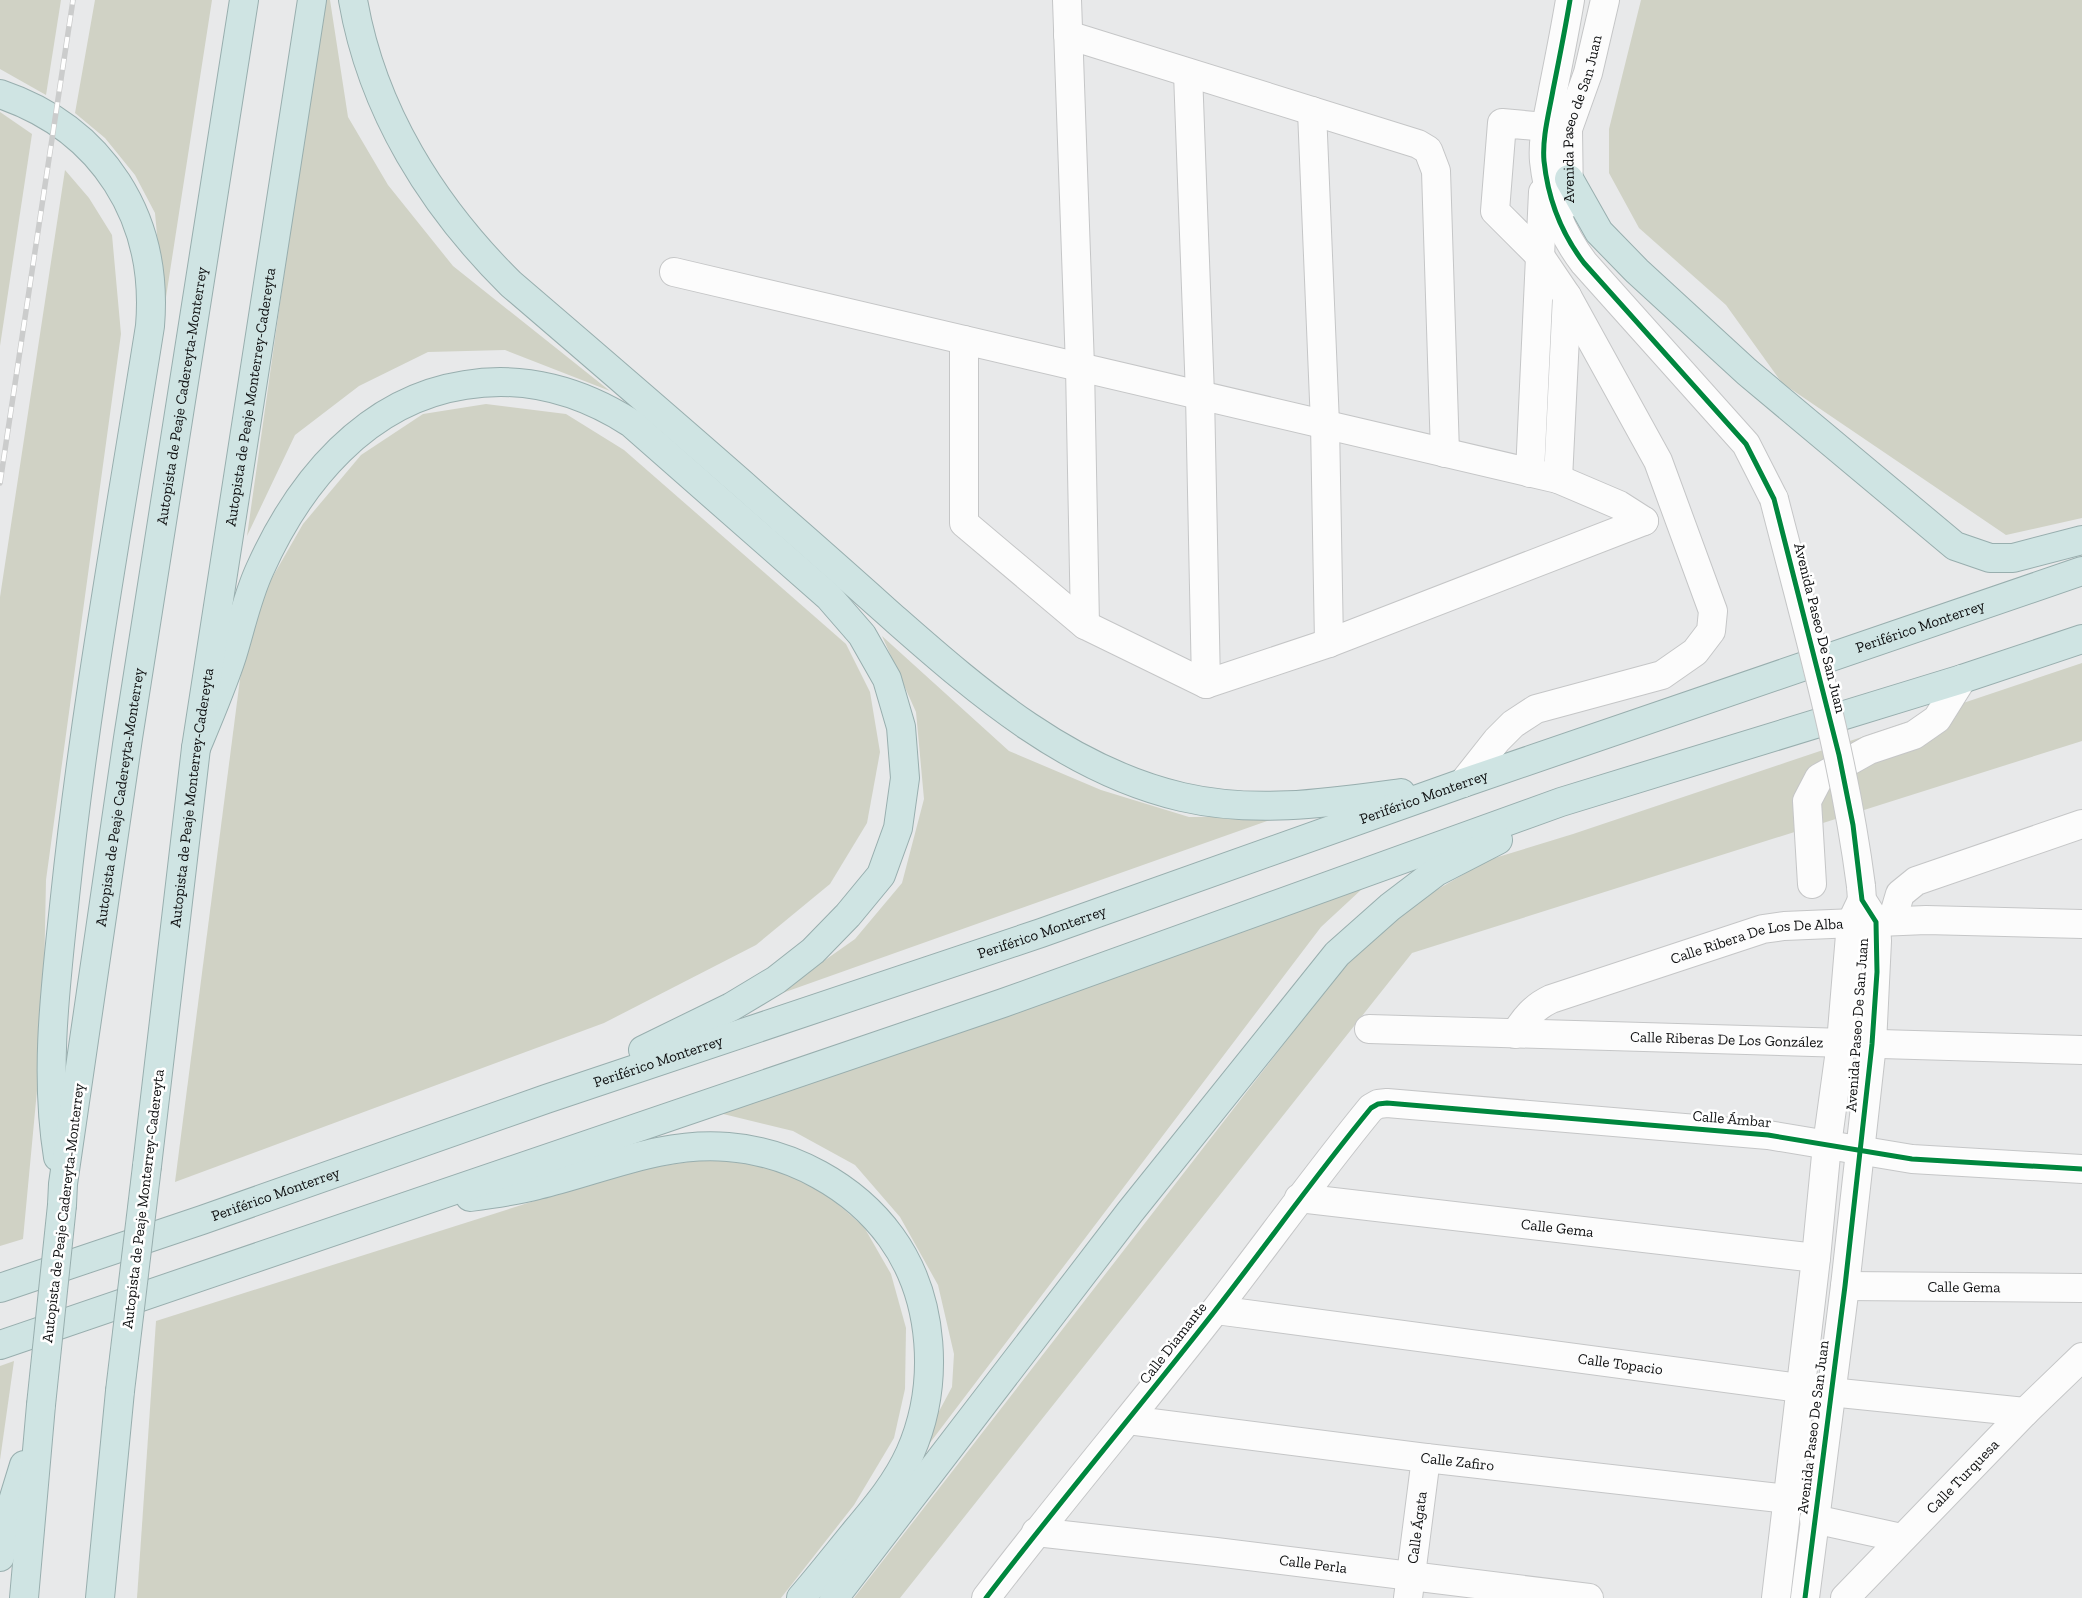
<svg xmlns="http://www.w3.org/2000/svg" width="2082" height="1598" font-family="'Zilla Slab',serif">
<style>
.green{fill:#d0d2c5}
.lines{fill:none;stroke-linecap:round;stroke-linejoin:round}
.minor-casing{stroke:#c5c6c7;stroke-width:30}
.highway-casing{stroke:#98aeae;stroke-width:30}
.minor{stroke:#fcfcfc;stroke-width:28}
.highway{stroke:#cfe4e3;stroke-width:28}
.rail-casing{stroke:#cbcccc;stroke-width:5.5}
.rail{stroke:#fff;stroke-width:4;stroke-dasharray:11;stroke-linecap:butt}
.minor-bridge-casing{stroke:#c5c6c7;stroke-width:30;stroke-linecap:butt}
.highway-bridge-casing{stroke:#98aeae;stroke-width:30;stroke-linecap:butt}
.minor-bridge{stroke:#fcfcfc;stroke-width:28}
.highway-bridge{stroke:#cfe4e3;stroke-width:28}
.cycleway-casing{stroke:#fff;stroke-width:8}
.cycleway{stroke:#00873e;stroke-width:5}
.labels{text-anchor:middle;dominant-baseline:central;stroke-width:5;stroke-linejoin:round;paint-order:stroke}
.street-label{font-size:15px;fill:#0e0f10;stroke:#fff}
</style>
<rect width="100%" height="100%" fill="#e8e9ea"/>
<g class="green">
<path d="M0,0h61l-15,95 -46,-26z"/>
<path d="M95,0h117l-48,310 -9,-97 -20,-38 -30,-37 -30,-25z"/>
<path d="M323,0h7l18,117 40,68 65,81 157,125 -105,-41 -77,2 -69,34 -64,49 -48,101z"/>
<path d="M1641,0h441v518l-76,17 -224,-152 -56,-78 -87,-77 -30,-55v-44z"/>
<path d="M0,112l32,22 -32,212z"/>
<path d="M65,170l24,28 23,37 9,99 -75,546 -3,147 -20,212 -23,7v-649z"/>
<path d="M486,404l80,10 58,36 222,194 24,48 10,60 -13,71 -37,61 -74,61 -152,78 -429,159 65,-503 21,-82 42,-73 58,-69 62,-41z"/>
<path d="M882,636l127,115 92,39 88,27h89l-504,179 81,-57 47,-56 22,-84 -8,-87z"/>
<path d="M2082,663v78l-670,212 -512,645h-46l502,-647 60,-49 72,-42 85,-26z"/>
<path d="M1362,889l-41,38 -417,550 48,-90 2,-33 -16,-69 -38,-68 -45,-52 -62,-34 -78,-19z"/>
<path d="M708,1159l69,9 46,23 41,36 27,47 15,54 -1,61 -11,49 -40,67 -73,93h-644l19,-277 473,-150z"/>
<path d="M14,1361l-14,99v-94z"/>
</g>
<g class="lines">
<g class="minor-casing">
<g id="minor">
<path d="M1067,0l13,367 5,258"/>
<path d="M1570,0c-5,30 -11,60 -17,90 -4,23 -11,48 -9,71 4,38 17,72 40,102l162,181 28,55"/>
<path d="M1068,35l350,109 10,6 8,21 9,282"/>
<path d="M1188,73l12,322 6,289"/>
<path d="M1312,111l13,313 4,219"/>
<path id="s1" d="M1569,203l-1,-74 20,-56 17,-73"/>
<path d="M674,272l884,207 61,26 25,16"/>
<path d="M964,340v183l121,102 121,59 123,-41 315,-122"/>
<path d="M1530,473l13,-281"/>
<path d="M1558,479l9,-183"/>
<path d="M1463,783l34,-43 16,-16 23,-15 126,-34 33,-23 16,-21 2,-20 -55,-150 -91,-165 -27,-40 -45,-45 7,-88 66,6"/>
<path d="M1812,884l-5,-83 12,-23 50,-28 45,-15 23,-16 25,-40"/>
<path d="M1892,921l8,-27 16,-13 166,-57"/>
<path id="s2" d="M1369,1029l713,21"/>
<path id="s3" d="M1515,1034c10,-16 19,-27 36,-35l212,-70 21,-3 142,-6 156,4"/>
<path id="s4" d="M1299,1198l517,60"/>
<path id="s5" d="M1845,1286l237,2"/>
<path id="s6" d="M1216,1310l614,82 195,20"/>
<path id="s7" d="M1128,1420l298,38 362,41"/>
<path d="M1814,1519l87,19"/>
<path id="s8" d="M1036,1532l180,20 373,46"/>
<path d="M986,1598c74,-97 153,-190 228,-286 53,-68 102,-137 157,-204l7,-4 9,-1 381,32 144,24 170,10"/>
<path id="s9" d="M1408,1598l18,-140"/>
<path d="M1776,1598l40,-340 11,-113 14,-102 10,-120 11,-23"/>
<path d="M1805,1598l40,-312 27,-242 5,-103 -1,-19 -14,-22 -1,-14"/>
<path id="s10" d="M1845,1598l180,-186 57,-55"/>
</g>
</g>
<g class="highway-casing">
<g id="highway">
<path d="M353,0c19,110 79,206 158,284 91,78 182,156 272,236 38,33 76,67 113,100 84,74 174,151 286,177 73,17 146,6 219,-4"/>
<path d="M0,94c103,35 159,124 150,232 -30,190 -65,379 -85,571 -9,86 -21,174 -7,260"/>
<path d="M1569,179l30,53 38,39 110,101 208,174 35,12h23l69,-18"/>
<path d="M196,748c13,-31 26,-61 36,-92 9,-29 15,-59 28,-87 39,-87 106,-169 205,-184 59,-10 116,6 166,38l198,174 33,38 25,44 14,48 4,51 -7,50 -17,47 -33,40 -35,36 -37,29 -45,27 -88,43"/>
<path id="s11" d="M147,1166l49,-418 116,-748"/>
<path d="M470,1197c23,-3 46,-6 68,-12 63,-15 125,-44 190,-38 63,5 126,39 163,90 44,61 49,148 19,216 -13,29 -33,53 -54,78 -18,22 -36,45 -55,67"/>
<path id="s12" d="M62,1205l1,-21 65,-446 116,-738"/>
<path id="s13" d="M0,1288l202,-68 344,-121 495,-166 422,-150 619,-212"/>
<path d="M0,1345l1003,-342 558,-201 401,-123 120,-40"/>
<path d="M0,1557l12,-53 12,-39"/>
<path d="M24,1598l17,-193"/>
<path d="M100,1598l20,-207"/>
<path d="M834,1598l296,-386 207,-258 53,-47 46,-35 62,-32"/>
</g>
</g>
<use href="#minor" class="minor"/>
<use href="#highway" class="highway"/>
<g class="rail-casing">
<path id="rail" d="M0,483l73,-483"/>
</g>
<use href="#rail" class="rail"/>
<g class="minor-bridge-casing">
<path id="minor-bridge" d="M1774,499c33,129 70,256 87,387"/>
</g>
<g class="highway-bridge-casing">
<g id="highway-bridge">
<path d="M120,1391l27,-225"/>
<path d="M41,1405l21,-200"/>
</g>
</g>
<use href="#minor-bridge" class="minor-bridge"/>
<use href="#highway-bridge" class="highway-bridge"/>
<g class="cycleway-casing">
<g id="cycleway">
<path d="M1570,0c-5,30 -11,60 -17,90 -4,23 -11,48 -9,71 4,38 17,72 40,102l162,181 28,55 65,256 14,70 9,75 14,22 1,50 -5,72 -27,242 -40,312"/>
<path d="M986,1598c74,-97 153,-190 228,-286 53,-68 102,-137 157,-204l7,-4 9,-1 381,32 144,24 170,10"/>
</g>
</g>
<use href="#cycleway" class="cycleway"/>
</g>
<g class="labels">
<g class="street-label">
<text stroke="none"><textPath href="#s1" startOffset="86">Avenida Paseo de San Juan</textPath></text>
<text stroke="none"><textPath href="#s11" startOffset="776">Autopista de Peaje Monterrey-Cadereyta</textPath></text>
<text stroke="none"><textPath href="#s12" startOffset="818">Autopista de Peaje Cadereyta-Monterrey</textPath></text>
<text stroke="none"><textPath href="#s13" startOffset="2031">Periférico Monterrey</textPath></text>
<text transform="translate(1820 628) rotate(76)">Avenida Paseo De San Juan</text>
<text stroke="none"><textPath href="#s12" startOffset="412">Autopista de Peaje Cadereyta-Monterrey</textPath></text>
<text stroke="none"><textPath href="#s11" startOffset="371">Autopista de Peaje Monterrey-Cadereyta</textPath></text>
<text stroke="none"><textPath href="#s13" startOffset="1506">Periférico Monterrey</textPath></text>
<text stroke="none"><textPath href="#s13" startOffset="1101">Periférico Monterrey</textPath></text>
<text stroke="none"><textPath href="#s3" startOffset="266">Calle Ribera De Los De Alba</textPath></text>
<text transform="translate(1857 1025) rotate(-86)">Avenida Paseo De San Juan</text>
<text stroke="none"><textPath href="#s2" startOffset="358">Calle Riberas De Los González</textPath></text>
<text stroke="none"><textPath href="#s13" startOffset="696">Periférico Monterrey</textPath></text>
<text transform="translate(1732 1119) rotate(5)">Calle Ámbar</text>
<text stroke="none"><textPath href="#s13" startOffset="291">Periférico Monterrey</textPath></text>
<text transform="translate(143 1199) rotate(-83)">Autopista de Peaje Monterrey-Cadereyta</text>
<text transform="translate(63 1213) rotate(-83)">Autopista de Peaje Cadereyta-Monterrey</text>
<text stroke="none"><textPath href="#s4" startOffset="260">Calle Gema</textPath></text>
<text stroke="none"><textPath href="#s5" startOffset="119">Calle Gema</textPath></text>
<text transform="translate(1173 1343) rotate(-52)">Calle Diamante</text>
<text stroke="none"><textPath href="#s6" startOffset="408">Calle Topacio</textPath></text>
<text transform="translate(1813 1427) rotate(-83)">Avenida Paseo De San Juan</text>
<text stroke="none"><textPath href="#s7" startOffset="332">Calle Zafiro</textPath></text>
<text stroke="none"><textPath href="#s10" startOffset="169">Calle Turquesa</textPath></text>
<text stroke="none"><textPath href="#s9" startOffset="71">Calle Ágata</textPath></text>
<text stroke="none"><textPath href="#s8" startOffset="279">Calle Perla</textPath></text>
</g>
</g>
</svg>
